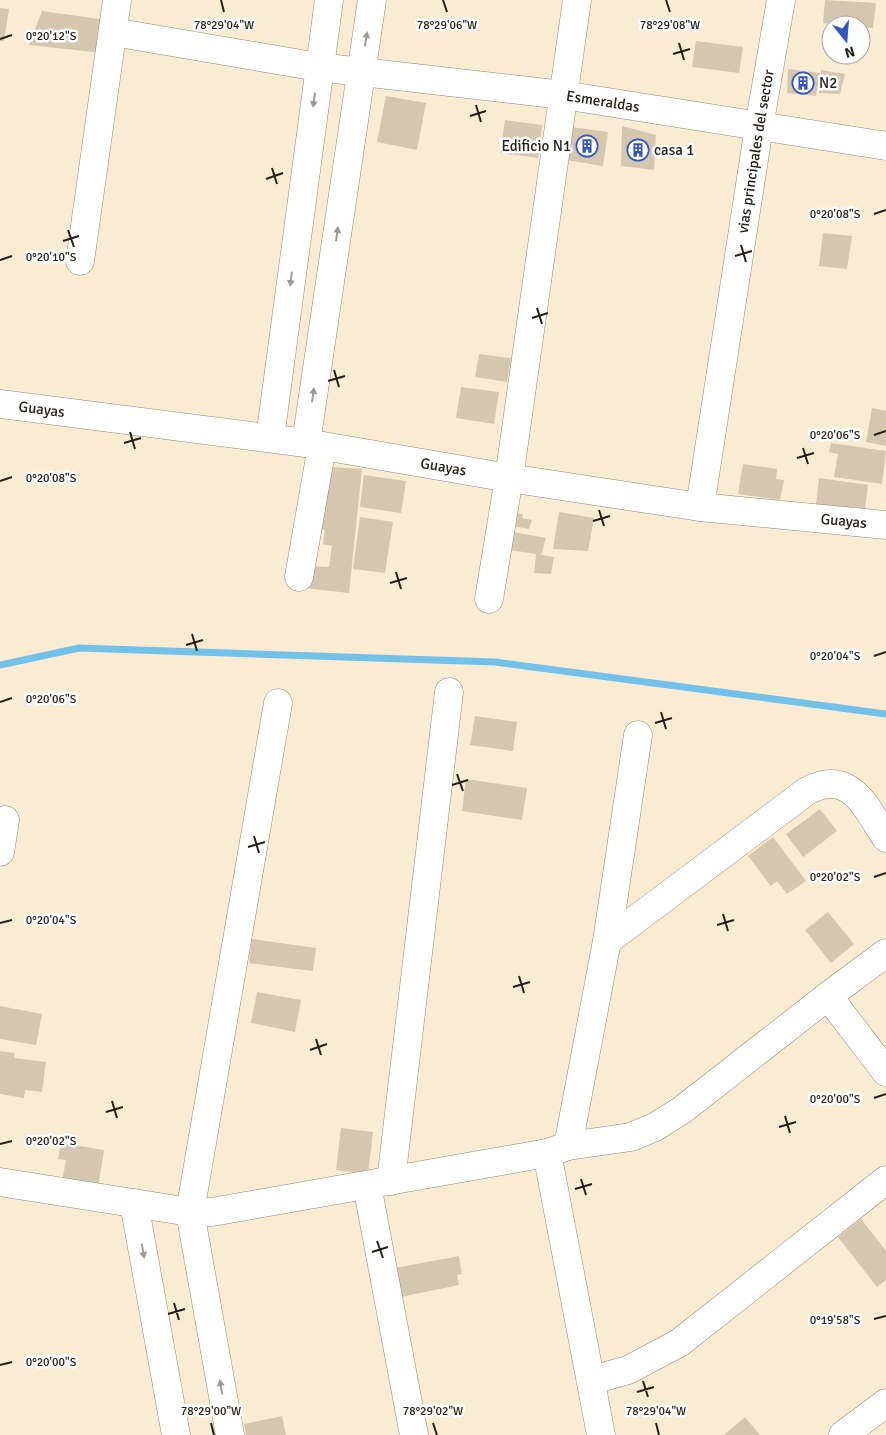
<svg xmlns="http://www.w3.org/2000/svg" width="886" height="1435" font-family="Signika,sans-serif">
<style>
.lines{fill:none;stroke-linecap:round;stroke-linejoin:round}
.stream{stroke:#71c1e8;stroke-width:7}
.building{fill:#d5c7af}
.minor-casing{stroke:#948771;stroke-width:29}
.minor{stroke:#fff;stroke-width:28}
.oneway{fill:#9d9b97}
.ticks{fill:none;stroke:#262118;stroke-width:2}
.labels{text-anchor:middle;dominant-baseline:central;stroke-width:5;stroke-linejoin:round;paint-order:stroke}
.poi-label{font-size:15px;fill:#262118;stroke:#fff;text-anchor:start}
.street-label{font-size:15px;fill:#262118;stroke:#fff}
.ticks-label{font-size:12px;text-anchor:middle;fill:#262118;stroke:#fff;stroke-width:5;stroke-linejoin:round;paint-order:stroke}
</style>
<rect width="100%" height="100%" fill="#faebd3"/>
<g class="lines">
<path class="stream" d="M0,665l79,-17 416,14 391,52"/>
</g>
<g class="building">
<path d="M825,0l51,3 -3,25 -12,-1v-2l-38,-2z"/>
<path d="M0,8l9,1 -5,32h-4z"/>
<path d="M42,11l65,9 -5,33 -73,-8z"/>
<path d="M696,41l47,6 -4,26 -47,-6z"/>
<path d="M788,69l32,4 -4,23 -29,-3z"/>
<path d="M821,70l24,4 -5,20 -21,-1z"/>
<path d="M386,96l40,7 -9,47 -40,-8z"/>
<path d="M505,120l37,5 -4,33 -38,-5z"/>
<path d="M622,126l34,9 -2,35 -33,-4z"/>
<path d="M571,127l37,5 -5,34 -37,-6z"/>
<path d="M823,233l29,3 -5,33 -28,-3z"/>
<path d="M479,354l32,4 -4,24 -32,-5z"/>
<path d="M461,387l38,5 -5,32 -38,-6z"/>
<path d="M872,408l14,3v35l-20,-4z"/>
<path d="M831,443l55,8 -4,33 -48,-7 4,-23 -9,-2z"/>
<path d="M743,464l34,5 -1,10 8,1 -4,20 -42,-6z"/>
<path d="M331,467l31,2 -13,124 -45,-5 4,-22 21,1 3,-21 -9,-2 2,-14 -13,-1z"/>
<path d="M364,475l42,6 -5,32 -41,-6z"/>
<path d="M819,478l49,7 -3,24 -11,-2 -1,10 -38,-4z"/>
<path d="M559,512l35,6 -6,33 -35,-2z"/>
<path d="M517,513l6,1 -1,4 10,2 -3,9 -16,-3z"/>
<path d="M360,517l33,5 -8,51 -32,-4z"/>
<path d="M513,532l33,6 -5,17 13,2 -3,17 -17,-1 2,-19 -26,-4z"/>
<path d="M475,716l42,6 -4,29 -43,-6z"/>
<path d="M466,779l61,9 -5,32 -60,-9z"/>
<path d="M820,809l17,22 -34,26 -17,-23z"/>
<path d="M773,837l33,44 -19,13 -10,-13 -6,5 -23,-30z"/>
<path d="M828,912l26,32 -23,19 -26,-33z"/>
<path d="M252,939l64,9 -3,23 -64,-8z"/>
<path d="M257,992l44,8 -6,32 -44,-9z"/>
<path d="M0,1006l42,8 -6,31 -36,-6z"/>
<path d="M0,1051l15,2 -1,5 32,4 -4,30 -17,-2 -1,8 -24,-4z"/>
<path d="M341,1128l32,4 -5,42 -32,-4z"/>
<path d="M61,1143l43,7 -6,38 -36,-6 4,-22 -8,-1z"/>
<path d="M861,1219l25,32v29l-9,7 -39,-50z"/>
<path d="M459,1256l3,18 -5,1 2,10 -58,12 -6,-29z"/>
<path d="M282,1416l4,19h-40l-2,-11z"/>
<path d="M745,1417l15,18h-36z"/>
</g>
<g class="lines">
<g class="minor-casing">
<g id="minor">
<path id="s1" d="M113,32l205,35 245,28 323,51"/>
<path d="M80,261l37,-261"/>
<path id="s2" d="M0,404l306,39 203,35 191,29 186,18"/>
<path d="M270,438l59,-438"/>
<path d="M306,443l66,-443"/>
<path id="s3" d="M700,507l59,-380 22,-127"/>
<path d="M299,577l23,-131"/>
<path d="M489,599l20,-121 68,-478"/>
<path d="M0,852l5,-32"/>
<path d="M607,941l200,-150c43,-23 59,16 79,47"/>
<path d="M886,953l-58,43 58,76"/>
<path d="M568,1146l39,-205 31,-206"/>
<path d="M547,1153l54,282"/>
<path d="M391,1181l58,-489"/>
<path d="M0,1182l190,30h22l335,-59 21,-7 63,-9 24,-10 27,-17 146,-114"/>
<path d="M367,1185l47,250"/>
<path d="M134,1203l42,232"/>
<path d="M592,1380l36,-10 51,-27 207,-163"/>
<path d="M230,1435l-40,-223 88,-509"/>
<path d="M843,1435l43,-32"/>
</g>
</g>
<use href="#minor" class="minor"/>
</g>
<defs><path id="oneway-solid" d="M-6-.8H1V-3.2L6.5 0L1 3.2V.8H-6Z" transform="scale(1.25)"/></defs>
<g class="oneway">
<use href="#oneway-solid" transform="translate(366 39) rotate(-81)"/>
<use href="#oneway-solid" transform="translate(314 100) rotate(97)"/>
<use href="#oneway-solid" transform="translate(337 234) rotate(-82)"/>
<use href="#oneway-solid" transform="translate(291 279) rotate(97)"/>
<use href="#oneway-solid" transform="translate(313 395) rotate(-82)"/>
<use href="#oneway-solid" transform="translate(143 1251) rotate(80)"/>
<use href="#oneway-solid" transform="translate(221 1387) rotate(-100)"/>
</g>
<path class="ticks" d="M221,0l3,12M443,0l4,12M666,0l4,12M0,39l12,-4M679,43l5,17M673,54l17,-5M476,105l5,17M470,116l16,-5M272,168l5,16M266,179l17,-6M874,214l12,-4M68,230l6,17M63,241l16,-5M741,245l5,17M735,256l17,-5M0,260l12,-4M537,308l5,16M532,318l16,-5M334,370l5,17M328,381l17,-5M130,432l5,17M874,435l12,-4M124,443l17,-5M803,448l5,16M797,458l17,-5M0,481l12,-4M599,510l5,16M593,521l17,-5M396,572l5,17M390,583l17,-5M192,634l5,17M186,645l17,-5M874,656l12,-4M0,702l12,-4M661,712l5,17M655,723l17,-5M457,774l6,17M452,785l16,-5M254,836l5,17M248,847l17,-5M874,877l12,-4M723,914l5,17M0,923l12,-3M717,925l17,-5M519,976l5,17M513,987l17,-5M316,1039l5,16M310,1050l17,-6M874,1098l12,-4M112,1101l5,17M106,1112l17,-5M785,1116l5,17M779,1127l17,-5M0,1144l12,-3M581,1179l5,16M575,1189l17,-5M377,1241l6,17M372,1252l16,-5M174,1303l5,17M168,1314l17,-5M874,1319l12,-3M0,1365l12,-3M643,1381l5,16M637,1392l17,-5M211,1423l3,12M433,1423l4,12M656,1423l3,12"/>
<defs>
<g id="building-ring" transform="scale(1.125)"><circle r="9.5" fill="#fff" stroke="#3153c4" stroke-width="1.5"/><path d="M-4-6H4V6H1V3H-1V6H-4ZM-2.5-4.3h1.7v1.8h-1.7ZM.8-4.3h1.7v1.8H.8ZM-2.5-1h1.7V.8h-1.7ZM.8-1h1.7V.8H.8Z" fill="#3153c4"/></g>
</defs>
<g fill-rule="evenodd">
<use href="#building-ring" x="803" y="83"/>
<use href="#building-ring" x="587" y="146"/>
<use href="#building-ring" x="638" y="150"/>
</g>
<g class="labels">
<g class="poi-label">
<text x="819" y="83">N2</text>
<text x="571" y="146" text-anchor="end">Edificio N1</text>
<text x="654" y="150">casa 1</text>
</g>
<g class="street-label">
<text stroke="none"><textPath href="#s1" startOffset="495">Esmeraldas</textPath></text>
<text stroke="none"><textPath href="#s3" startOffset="360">vias principales del sector</textPath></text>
<text stroke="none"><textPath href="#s2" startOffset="42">Guayas</textPath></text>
<text stroke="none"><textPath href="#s2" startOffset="448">Guayas</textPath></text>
<text stroke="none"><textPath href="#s2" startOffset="852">Guayas</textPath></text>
</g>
</g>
<g class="ticks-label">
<text x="224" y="29">78°29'04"W</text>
<text x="447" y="29">78°29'06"W</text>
<text x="670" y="29">78°29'08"W</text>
<text x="51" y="40">0°20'12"S</text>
<text x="835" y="218">0°20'08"S</text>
<text x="51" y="261">0°20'10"S</text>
<text x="835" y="439">0°20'06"S</text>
<text x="51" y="482">0°20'08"S</text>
<text x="835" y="660">0°20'04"S</text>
<text x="51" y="703">0°20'06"S</text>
<text x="835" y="881">0°20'02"S</text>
<text x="51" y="924">0°20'04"S</text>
<text x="835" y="1103">0°20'00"S</text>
<text x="51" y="1145">0°20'02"S</text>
<text x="835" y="1324">0°19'58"S</text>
<text x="51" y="1366">0°20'00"S</text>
<text x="211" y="1415">78°29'00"W</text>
<text x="433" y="1415">78°29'02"W</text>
<text x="656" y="1415">78°29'04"W</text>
</g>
<g transform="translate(846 40) rotate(163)"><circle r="24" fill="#ffffff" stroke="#a8a6a3"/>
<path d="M0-4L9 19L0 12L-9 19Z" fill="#3153c4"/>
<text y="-8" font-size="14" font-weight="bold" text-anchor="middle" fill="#262118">N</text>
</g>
</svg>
